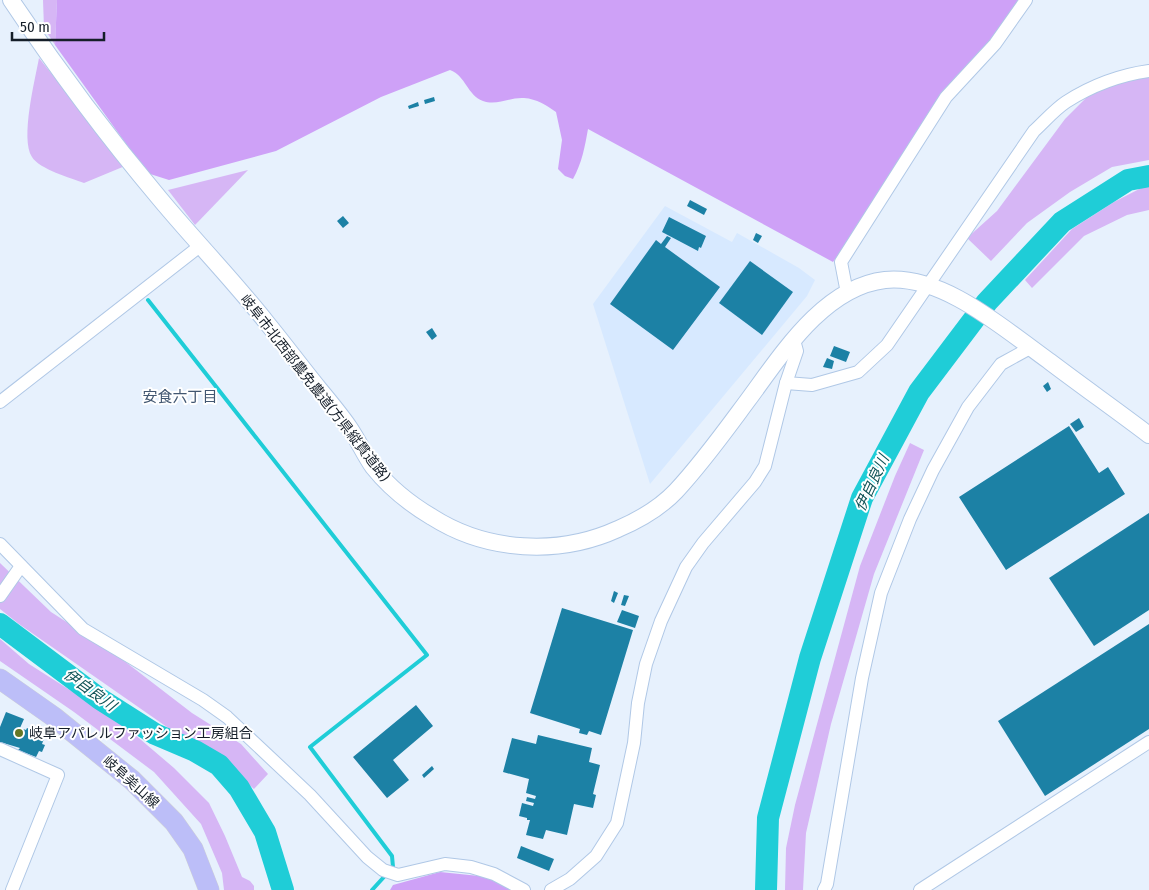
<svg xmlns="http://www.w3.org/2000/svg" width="1149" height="890" font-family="'Fira Sans Condensed','Noto Sans JP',sans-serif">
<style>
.built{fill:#d7e9ff}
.green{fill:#d6b6f5}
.forest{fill:#cea1f7}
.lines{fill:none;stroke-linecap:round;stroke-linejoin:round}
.stream{stroke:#1fcdd7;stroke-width:4}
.river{stroke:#1fcdd7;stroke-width:22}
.building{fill:#1c81a5}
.minor-casing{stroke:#b0c8e6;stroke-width:14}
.tertiary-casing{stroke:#b0c8e6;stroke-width:18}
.primary-casing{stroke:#d0d2d4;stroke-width:21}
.minor{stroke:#fff;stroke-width:12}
.tertiary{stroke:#fff;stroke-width:16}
.primary{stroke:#bcbef8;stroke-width:20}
.poi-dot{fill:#647726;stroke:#fff;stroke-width:2}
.labels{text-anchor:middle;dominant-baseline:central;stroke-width:4;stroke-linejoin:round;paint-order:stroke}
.street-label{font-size:14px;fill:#151e29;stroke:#fff}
.poi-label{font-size:14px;fill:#151e29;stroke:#fff;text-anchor:start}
.neighbourhood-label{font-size:15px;fill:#425771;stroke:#fff}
.water-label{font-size:15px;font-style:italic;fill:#105357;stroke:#fff}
</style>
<rect width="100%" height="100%" fill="#e7f1fd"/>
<path class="built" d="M665,206l67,36 5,-9 62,35 16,12 -8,16 -157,188 -57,-180z"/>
<g class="green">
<path d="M43,0h14l-2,45 -11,-17z"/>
<path d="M39,58l86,108 -41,17c-13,-5 -45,-14 -52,-26 -12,-18 3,-77 7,-99z"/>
<path d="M1149,77v83l-37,7 -42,25 -43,31 -36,38 -24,-23 30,-27 68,-92 23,-23 32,-14z"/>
<path d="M248,170l-53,55 -27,-35z"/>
<path d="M1149,184v26l-22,5 -43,21 -52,52 -7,-8 47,-51 42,-27z"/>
<path d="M910,443l14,7 -50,124 -43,150 -25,109 -3,57h-18l1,-42 9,-43 65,-239 35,-90z"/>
<path d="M0,563l51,49 59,38 82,63 49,31 27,30 -14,15 -35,-31 -42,-24 -158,-110 -19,-15z"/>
<path d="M0,639l29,25 91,58 54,46 35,35 16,33 17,41 8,4 4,5v4h-30l-2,-17 -21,-49 -47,-52 -80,-60 -74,-51z"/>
</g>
<g class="forest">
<path d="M57,0h961l-9,19 -81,111 -95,132 -245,-133c-3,17 -6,34 -15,50l-8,-3 -7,-7 4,-29 -6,-28c-10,-7 -19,-13 -32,-14 -14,-1 -27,8 -41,3 -16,-6 -17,-25 -33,-31l-69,27 -105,54 -107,29 -22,-7 -92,-128z"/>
<path d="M440,872l49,5 22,13h-121l3,-5z"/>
</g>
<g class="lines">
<path class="stream" d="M148,300l279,355 -117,92 82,109 1,11 -21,23"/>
<g class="river">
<path d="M0,624l100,75 55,35 40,17 24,14 20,23 26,44 18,58"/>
<path d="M766,890l2,-72 42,-160 52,-160 57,-106 68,-90 75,-80 66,-42 21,-4"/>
</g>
</g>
<g class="building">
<path d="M434,97l1,4 -10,3 -1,-4z"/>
<path d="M418,102l1,4 -10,3 -1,-3z"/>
<path d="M690,200l17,9 -3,6 -17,-9z"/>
<path d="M343,216l6,7 -6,5 -6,-7z"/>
<path d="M669,217l37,19 -5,12 -2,-1 -1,4 -36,-19z"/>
<path d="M756,233l6,3 -4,7 -5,-3z"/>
<path d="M667,236l4,2 -6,9 55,40 -47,63 -63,-46 46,-64 5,4z"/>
<path d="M750,261l43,31 -31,43 -43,-32z"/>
<path d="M432,328l5,8 -5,4 -6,-8z"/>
<path d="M834,346l16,6 -4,10 -16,-6z"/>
<path d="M827,358l7,3 -2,8 -9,-2z"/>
<path d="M1048,382l3,7 -4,3 -4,-6z"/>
<path d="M1079,418l5,9 -8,5 -6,-8z"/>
<path d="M1069,426l30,47 9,-6 17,27 -119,76 -47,-73z"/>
<path d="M1149,513v97l-55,36 -45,-68z"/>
<path d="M614,591l4,2 -4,10 -3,-2z"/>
<path d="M624,595l5,1 -4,10 -4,-1z"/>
<path d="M562,608l71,22 -32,105 -12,-4 -2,4 -8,-2 1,-4 -50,-16z"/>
<path d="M622,610l17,6 -4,12 -18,-6z"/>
<path d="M1149,624v105l-104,67 -47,-75z"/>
<path d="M416,705l17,21 -40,34 16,20 -22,18 -34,-41z"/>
<path d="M6,712l18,7 -4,9 6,2 1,-2 18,8 -3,8 3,1 -3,7 -3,-1 -3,6 -18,-7 2,-2 -20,-6v-15z"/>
<path d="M538,735l54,13 -3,14 11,3 -7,29 3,1 -3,13 -19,-4 -7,31 -21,-5 -3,9 -17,-4 4,-15h-3v-2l-8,-2 3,-13 11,3 1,-3 -8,-2 1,-4 8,2 1,-3 -10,-3 3,-14 -26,-7 9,-34 24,6z"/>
<path d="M432,766l2,3 -10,9 -2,-3z"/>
<path d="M521,846l33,13 -5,12 -32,-13z"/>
</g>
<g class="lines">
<g class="minor-casing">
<g id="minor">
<path d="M847,293l-6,-31 105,-165 49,-53 31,-44"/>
<path d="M786,383l26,2 46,-13 29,-27 147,-214c10,-9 20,-21 32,-29 25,-16 54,-27 83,-31"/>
<path d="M0,402l200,-156"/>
<path d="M0,544l83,85 120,71 24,17 83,78 57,62 16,13 15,5 47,-11 26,3 23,7 30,16"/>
<path d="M0,596l21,-30"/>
<path d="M0,749l58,26 -46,115"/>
<path d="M551,890l19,-11 26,-23 21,-33 17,-80 4,-40 8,-39 15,-43 25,-54 17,-24 52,-61 10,-16 21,-83 11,-32 -3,-11"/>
<path d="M824,890l3,-6 35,-206 19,-85 29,-74 23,-49 35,-63 33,-43 29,-16"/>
<path d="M920,890l229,-148"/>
</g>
</g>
<g class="tertiary-casing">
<path id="tertiary" d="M11,0c46,69 96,136 149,199 35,42 73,81 107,124 18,22 35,45 53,67 10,12 20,24 29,37 9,13 15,27 24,40 16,20 37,37 59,50 55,35 127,39 186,12 21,-9 42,-21 58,-38 27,-29 49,-60 72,-91 34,-46 76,-113 137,-120 58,-6 119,49 164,81 33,25 67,49 100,74"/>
</g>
<g class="primary-casing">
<path id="primary" d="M0,679l54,38 78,63 42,42 19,27 16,41"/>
</g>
<use href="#minor" class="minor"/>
<use href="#tertiary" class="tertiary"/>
<use href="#primary" class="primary"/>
</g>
<circle class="poi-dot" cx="19" cy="733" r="5"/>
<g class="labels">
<g class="street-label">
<text transform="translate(315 388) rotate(52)">岐阜市北西部農免農道(方県縦貫道路)</text>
<text transform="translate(131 782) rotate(42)">岐阜美山線</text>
</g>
<g class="poi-label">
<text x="29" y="733">岐阜アパレルファッション工房組合</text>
</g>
<g class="neighbourhood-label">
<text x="180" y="397">安食六丁目</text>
</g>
<g class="water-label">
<text transform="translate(872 483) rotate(-65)">伊自良川</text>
<text transform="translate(90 690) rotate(36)">伊自良川</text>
</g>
</g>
<path d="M12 32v8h92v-8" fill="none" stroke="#151e29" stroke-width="2.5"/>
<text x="20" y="32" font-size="15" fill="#151e29" stroke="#ffffff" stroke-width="4" paint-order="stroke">50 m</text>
</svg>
